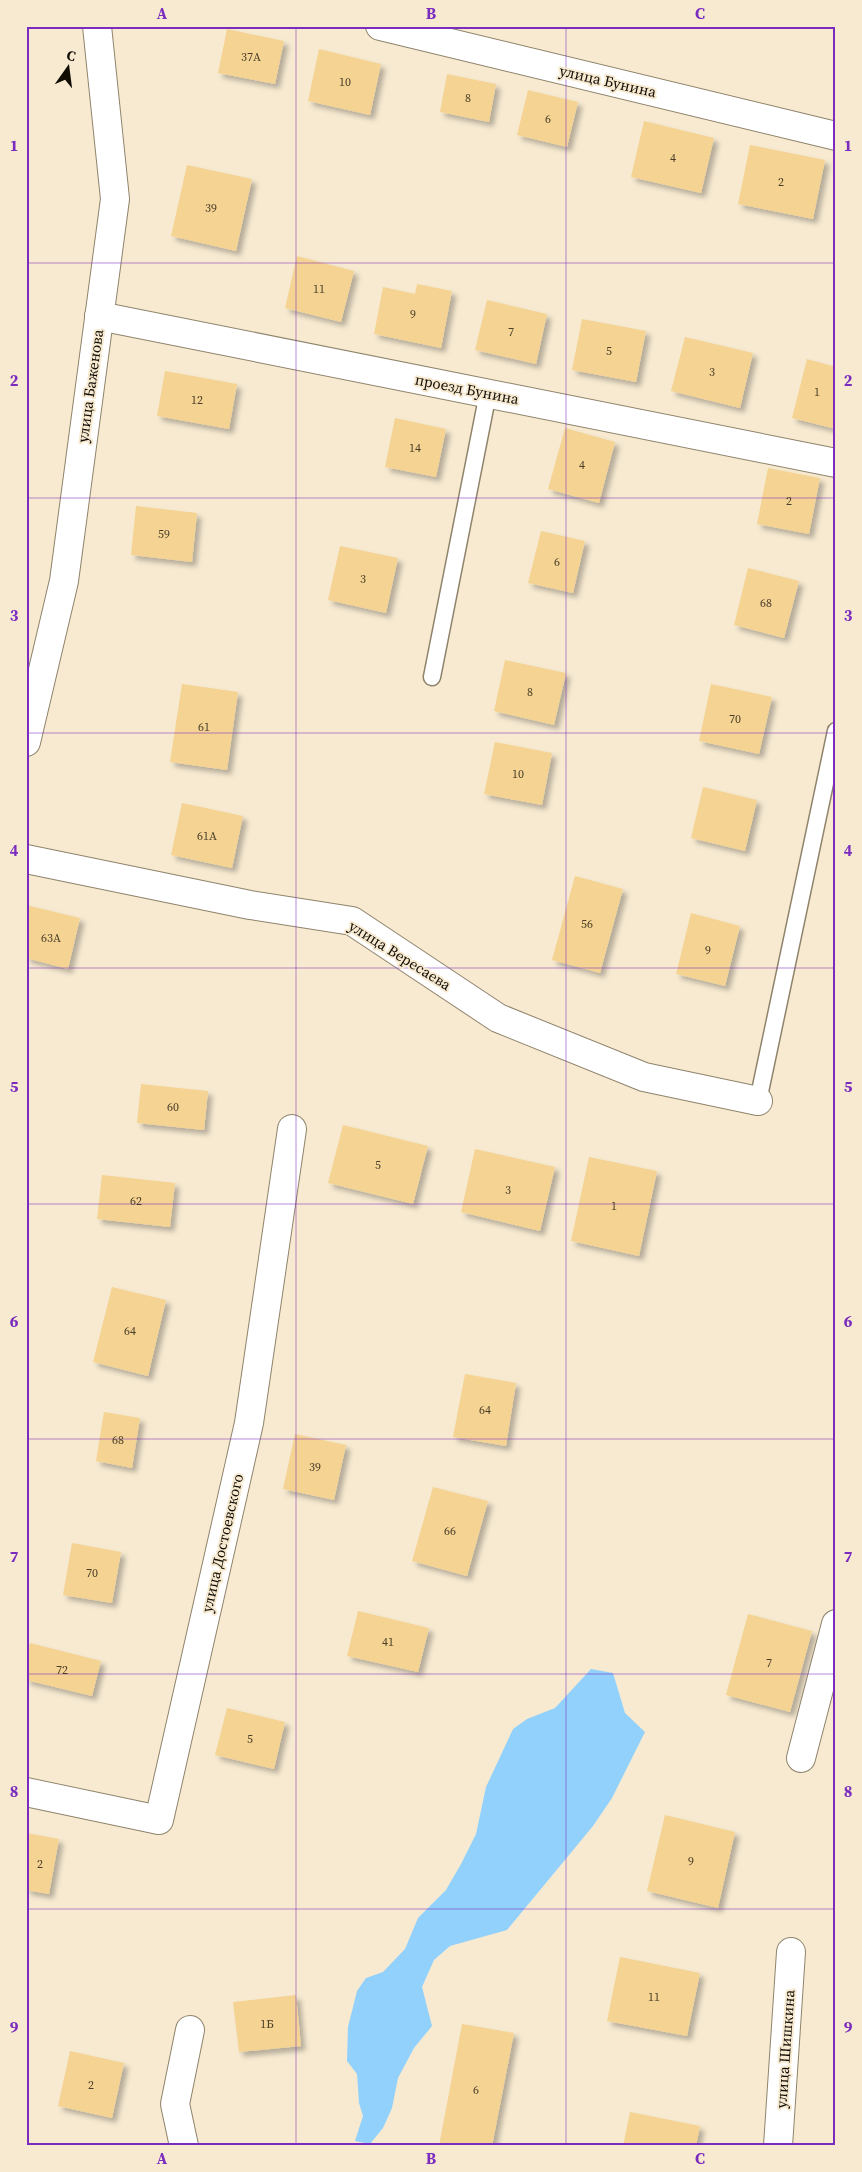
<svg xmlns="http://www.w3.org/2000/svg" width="862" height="2172" font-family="'Source Serif 4',serif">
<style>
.water{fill:#93d1fd}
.building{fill:#f4d393;filter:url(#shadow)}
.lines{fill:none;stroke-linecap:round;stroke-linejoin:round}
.service-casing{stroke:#8f836c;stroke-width:19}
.minor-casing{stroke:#8f836c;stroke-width:30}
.service{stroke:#fff;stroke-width:16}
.minor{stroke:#fff;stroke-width:28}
.grid{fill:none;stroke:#7b2cbf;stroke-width:1;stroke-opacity:0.55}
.labels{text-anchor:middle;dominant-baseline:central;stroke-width:4;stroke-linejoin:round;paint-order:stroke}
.number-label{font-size:12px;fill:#4a3e28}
.street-label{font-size:15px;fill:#110d05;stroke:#f7ead1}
.neatline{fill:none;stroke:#7b2cbf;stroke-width:2}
.grid-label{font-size:16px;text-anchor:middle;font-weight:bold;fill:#7b2cbf}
</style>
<defs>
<filter id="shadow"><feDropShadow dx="4.5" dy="4.5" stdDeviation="2.5" flood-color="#0004"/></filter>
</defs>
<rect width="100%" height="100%" fill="#f7ead1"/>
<path class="water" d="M591,1669l22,4 12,40 20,19 -33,66 -19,28 -86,104 -57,16 -16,14 -12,27 10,39 -18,22 -16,30 -6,30 -9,20 -13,16 -15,-3 8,-25 -4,-13 -2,-29 -10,-13 1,-34 9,-36 9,-13 17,-6 22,-23 13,-31 28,-28 15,-26 15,-30 10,-47 27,-58 14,-10 28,-11z"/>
<g class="building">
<path d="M227,29l57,12 -9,43 -57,-11z"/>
<path d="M319,49l62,15 -11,51 -62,-14z"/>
<path d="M447,74l49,10 -7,38 -49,-10z"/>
<path d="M528,90l50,12 -11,45 -50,-12z"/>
<path d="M644,121l70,17 -13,55 -70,-16z"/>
<path d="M750,145l75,15 -12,59 -75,-15z"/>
<path d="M187,165l65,14 -16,72 -65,-15z"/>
<path d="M297,256l57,15 -13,51 -56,-14z"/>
<path d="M417,284l35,7 -11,57 -67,-14 9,-47 32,7z"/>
<path d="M487,300l60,14 -11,50 -61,-14z"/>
<path d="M582,319l64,12 -10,51 -64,-12z"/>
<path d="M685,337l68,16 -13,55 -69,-17z"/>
<path d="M807,359l29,8v62l-44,-11z"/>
<path d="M165,371l72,13 -8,45 -72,-13z"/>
<path d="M395,418l51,11 -10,48 -51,-10z"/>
<path d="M565,428l50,14 -16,61 -51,-14z"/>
<path d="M768,468l52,10 -11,56 -52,-10z"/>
<path d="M136,506l61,7 -5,49 -61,-7z"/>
<path d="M541,531l44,10 -12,52 -45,-10z"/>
<path d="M340,546l58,12 -12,55 -58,-13z"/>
<path d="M748,568l51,13 -15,57 -50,-13z"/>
<path d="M505,660l61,13 -12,52 -60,-14z"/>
<path d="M182,684l56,8 -11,78 -57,-8z"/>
<path d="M711,684l61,13 -13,57 -60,-13z"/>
<path d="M495,742l57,11 -10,52 -58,-11z"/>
<path d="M703,787l54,13 -12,51 -54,-13z"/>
<path d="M182,803l61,13 -11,52 -61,-13z"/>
<path d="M575,876l48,13 -23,84 -48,-13z"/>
<path d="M26,905l54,13 -12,51 -42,-11z"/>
<path d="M691,913l49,13 -15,60 -49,-12z"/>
<path d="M141,1084l67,7 -4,39 -67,-7z"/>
<path d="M343,1125l85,21 -15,58 -85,-21z"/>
<path d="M475,1149l80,18 -15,64 -79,-19z"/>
<path d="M589,1157l68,14 -18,85 -68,-15z"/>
<path d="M102,1175l73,8 -5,44 -73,-8z"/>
<path d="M112,1287l54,13 -18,76 -55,-14z"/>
<path d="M465,1374l51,9 -10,63 -53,-9z"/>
<path d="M104,1412l36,6 -8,50 -36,-7z"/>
<path d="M295,1434l51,11 -12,55 -51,-11z"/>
<path d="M433,1487l55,14 -21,75 -55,-15z"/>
<path d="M72,1543l49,9 -9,51 -49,-8z"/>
<path d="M358,1611l71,17 -11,44 -71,-16z"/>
<path d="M748,1614l64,17 -22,81 -64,-17z"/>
<path d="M30,1643l71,18 -9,35 -66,-16v-21z"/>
<path d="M227,1708l58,14 -11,47 -59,-14z"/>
<path d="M665,1815l70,17 -17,76 -71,-17z"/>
<path d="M26,1833l33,6 -10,55 -23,-4z"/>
<path d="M620,1957l80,16 -13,63 -80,-15z"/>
<path d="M296,1995l5,51 -62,6 -6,-50z"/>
<path d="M462,2024l52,9 -22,113h-53z"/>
<path d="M70,2051l54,12 -12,55 -54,-12z"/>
<path d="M630,2112l70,14 -4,20h-73z"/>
</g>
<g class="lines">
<g class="service-casing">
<g id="service">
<path d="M432,677l56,-284"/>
<path d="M758,1101l78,-370"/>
</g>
</g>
<g class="minor-casing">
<g id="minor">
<path d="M380,26l456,110"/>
<path d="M99,316l737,147"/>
<path d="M26,742l38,-161 51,-382 -18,-173"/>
<path d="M26,859l224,46 102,16 146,97 146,59 114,24"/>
<path d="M801,1758l35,-134"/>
<path d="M26,1792l133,28 90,-397 43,-294"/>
<path d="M184,2146l-9,-42 15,-74"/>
<path d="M778,2146l13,-194"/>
</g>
</g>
<use href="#service" class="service"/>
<use href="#minor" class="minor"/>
</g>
<path class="grid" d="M296,26v2120M566,26v2120M26,263h810M26,498h810M26,733h810M26,968h810M26,1204h810M26,1439h810M26,1674h810M26,1909h810"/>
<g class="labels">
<g class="number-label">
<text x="251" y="57">37А</text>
<text x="345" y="82">10</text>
<text x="468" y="98">8</text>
<text x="548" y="119">6</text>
<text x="673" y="158">4</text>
<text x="781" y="182">2</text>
<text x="211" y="208">39</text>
<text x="319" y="289">11</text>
<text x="413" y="314">9</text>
<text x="511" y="332">7</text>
<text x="609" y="351">5</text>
<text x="712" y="372">3</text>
<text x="817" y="392">1</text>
<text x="197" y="400">12</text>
<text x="415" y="448">14</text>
<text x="582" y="465">4</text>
<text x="789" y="501">2</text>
<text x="164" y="534">59</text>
<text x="557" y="562">6</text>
<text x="363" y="579">3</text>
<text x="766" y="603">68</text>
<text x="530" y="692">8</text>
<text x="735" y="719">70</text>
<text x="204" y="727">61</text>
<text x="518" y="774">10</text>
<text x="207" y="836">61А</text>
<text x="587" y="924">56</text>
<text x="51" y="938">63А</text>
<text x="708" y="950">9</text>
<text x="173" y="1107">60</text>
<text x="378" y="1165">5</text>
<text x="508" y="1190">3</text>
<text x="136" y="1201">62</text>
<text x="614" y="1206">1</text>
<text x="130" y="1331">64</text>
<text x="485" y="1410">64</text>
<text x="118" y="1440">68</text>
<text x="315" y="1467">39</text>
<text x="450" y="1531">66</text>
<text x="92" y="1573">70</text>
<text x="388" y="1642">41</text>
<text x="769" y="1663">7</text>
<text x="62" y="1670">72</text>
<text x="250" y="1739">5</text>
<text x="691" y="1861">9</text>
<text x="40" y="1864">2</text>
<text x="654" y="1997">11</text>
<text x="267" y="2024">1Б</text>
<text x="91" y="2085">2</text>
<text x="476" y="2090">6</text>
</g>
<g class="street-label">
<text transform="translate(608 81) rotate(13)">улица Бунина</text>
<text transform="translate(90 386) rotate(-82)">улица Баженова</text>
<text transform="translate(467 389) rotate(11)">проезд Бунина</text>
<text transform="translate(400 955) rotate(32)">улица Вересаева</text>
<text transform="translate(222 1543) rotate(-77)">улица Достоевского</text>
<text transform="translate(785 2049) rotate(-86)">улица Шишкина</text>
</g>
</g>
<rect width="862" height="2172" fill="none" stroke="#f7ead1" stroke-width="55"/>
<g transform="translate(68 68) rotate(14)" stroke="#f7ead1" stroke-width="4" paint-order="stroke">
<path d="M0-4L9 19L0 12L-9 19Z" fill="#110d05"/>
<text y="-8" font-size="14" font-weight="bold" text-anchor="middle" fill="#110d05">С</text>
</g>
<rect x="28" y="28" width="806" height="2116" class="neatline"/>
<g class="grid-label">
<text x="162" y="19">A</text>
<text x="431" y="19">B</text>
<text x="700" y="19">C</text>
<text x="14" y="151">1</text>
<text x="848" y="151">1</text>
<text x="14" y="386">2</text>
<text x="848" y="386">2</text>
<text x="14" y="621">3</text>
<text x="848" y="621">3</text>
<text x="14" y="856">4</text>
<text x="848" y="856">4</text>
<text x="14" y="1092">5</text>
<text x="848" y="1092">5</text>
<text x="14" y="1327">6</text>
<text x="848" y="1327">6</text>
<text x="14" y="1562">7</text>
<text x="848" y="1562">7</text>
<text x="14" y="1797">8</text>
<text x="848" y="1797">8</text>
<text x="14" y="2033">9</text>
<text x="848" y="2033">9</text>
<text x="162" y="2164">A</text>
<text x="431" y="2164">B</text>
<text x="700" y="2164">C</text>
</g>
</svg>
